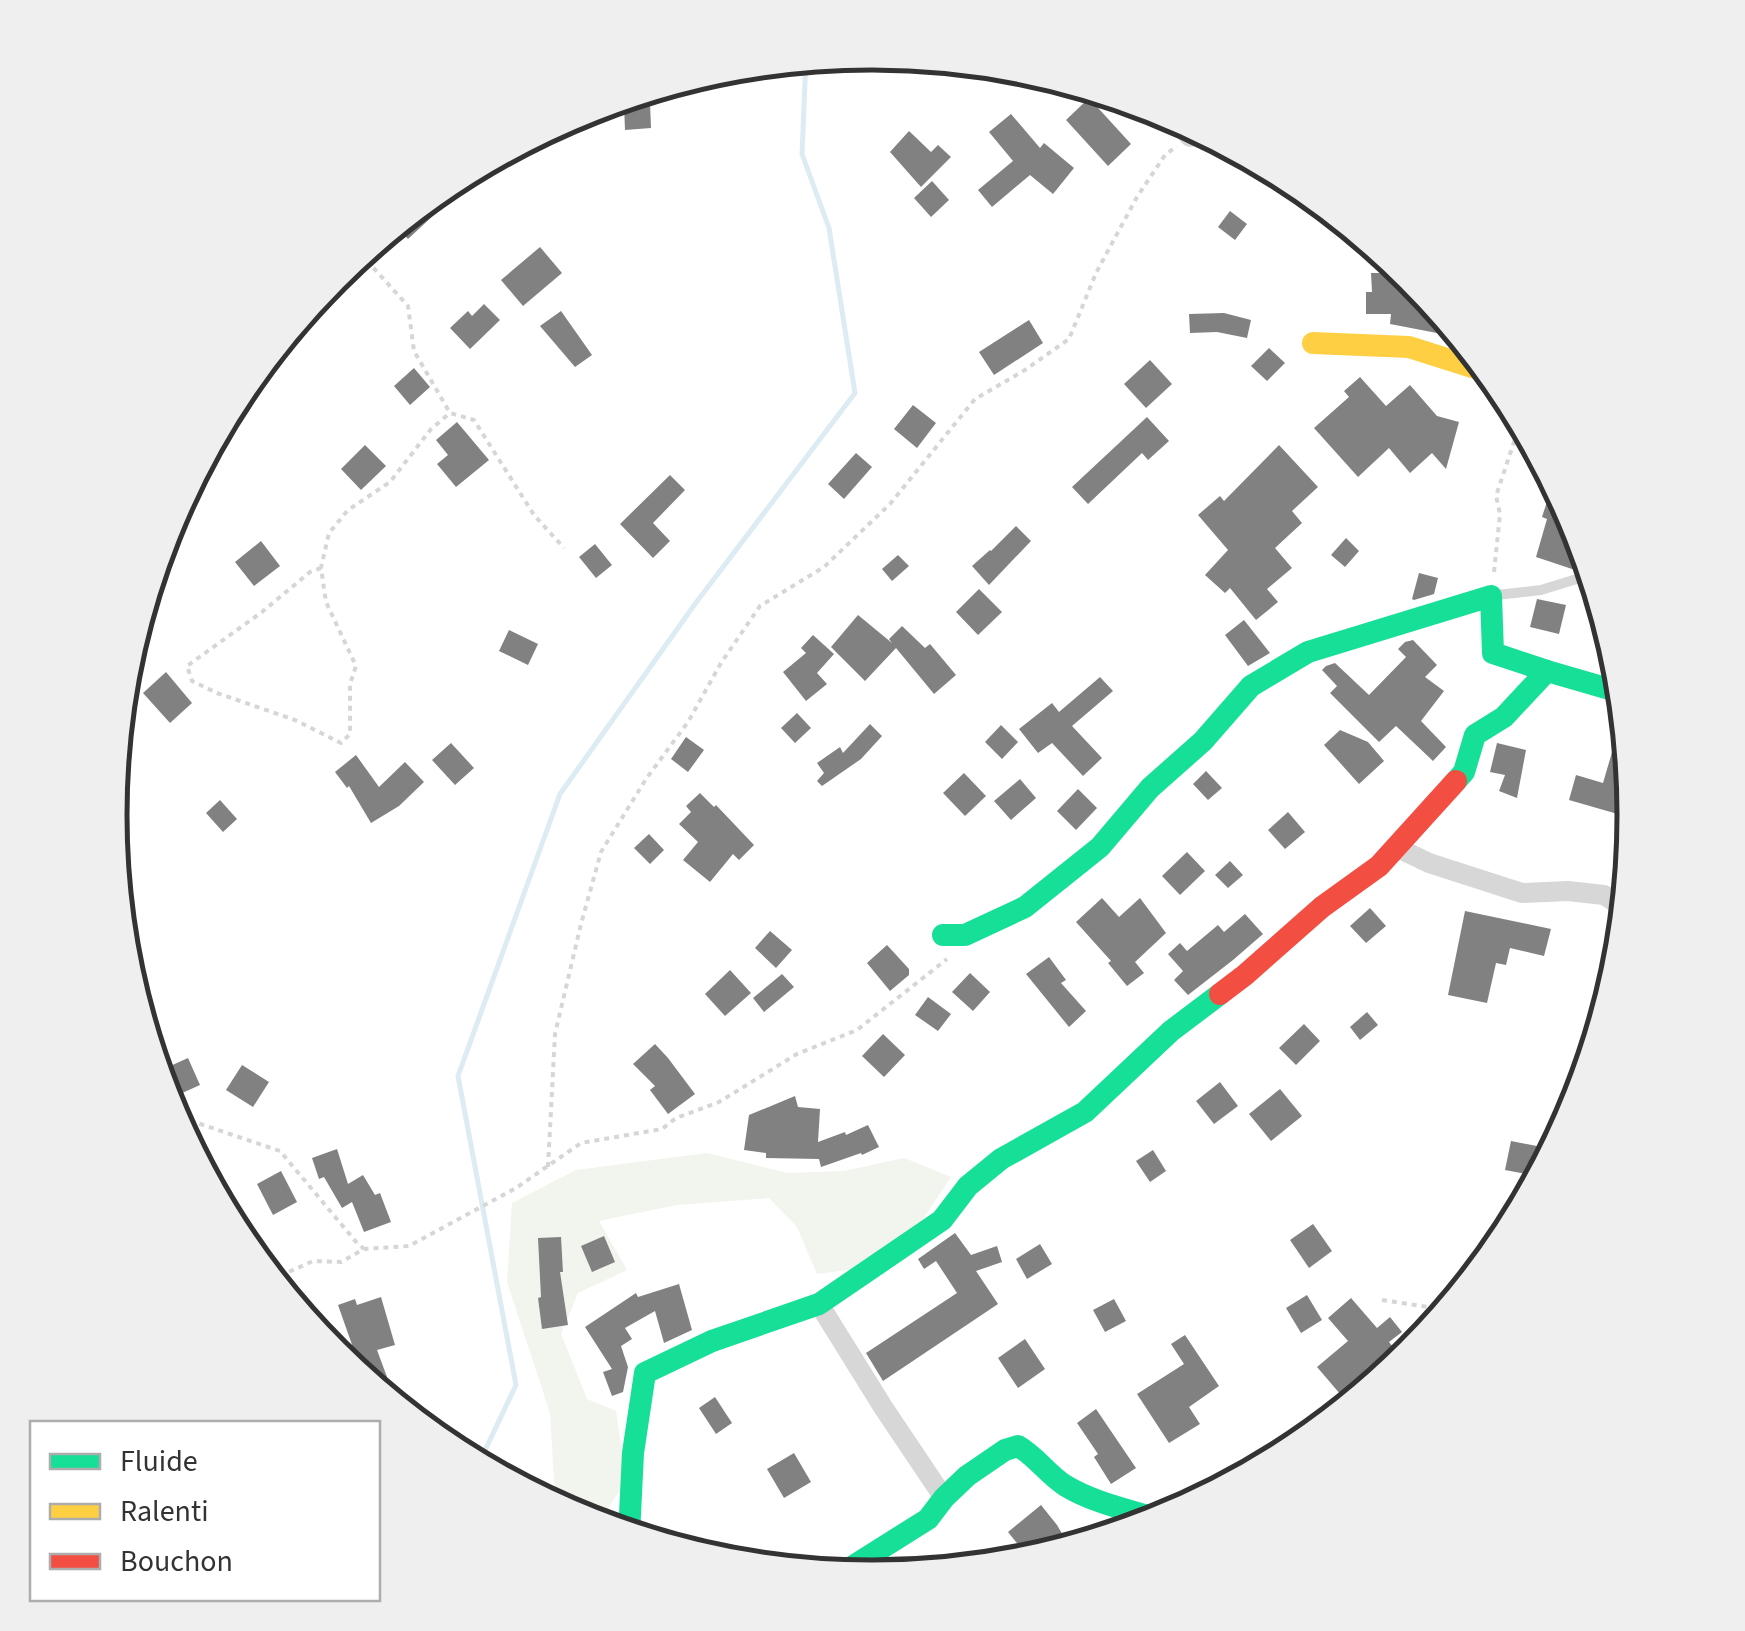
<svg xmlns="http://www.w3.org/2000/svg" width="1745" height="1631" font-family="'Source Sans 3',sans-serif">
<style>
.green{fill:#f1f5ed}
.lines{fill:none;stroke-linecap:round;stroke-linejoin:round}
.stream{stroke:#ddebf3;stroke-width:5}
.building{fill:#818181}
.path{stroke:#d6d6d6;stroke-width:4;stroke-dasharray:5 5;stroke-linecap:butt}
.lane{stroke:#d7d7d7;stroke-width:10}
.street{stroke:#d7d7d7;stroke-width:20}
.fast{stroke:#16e098;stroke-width:22}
.slow{stroke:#ffcf43;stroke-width:22}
.jam{stroke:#f24e42;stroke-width:22}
.rim{fill:none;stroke:#333;stroke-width:5}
</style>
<rect width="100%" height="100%" fill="#fff"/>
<path class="green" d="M707,1153l80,20 57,-2 60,-13 47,19 -34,51 -62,41 -38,5 -20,-47 -28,-29 -93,7 -77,16 28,49 -49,23 -17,41 26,65 29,12 10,70 -17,26 -7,20 -22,-7 -27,-14 2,-10 -5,-83 -43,-131 5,-79 64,-33z"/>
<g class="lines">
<path class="stream" d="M478,1465l38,-80 -58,-309 102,-282 135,-190 160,-211 -26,-165 -27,-74 4,-95"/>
</g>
<g class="building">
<path d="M1089,98l42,46 -23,22 -42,-46z"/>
<path d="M650,103l1,25 -26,2 -1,-26z"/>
<path d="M1011,114l29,34 4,-5 30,25 -21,26 -23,-19 -38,32 -14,-17 35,-29 -24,-29z"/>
<path d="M909,131l22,21 7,-7 13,12 -30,30 -31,-35z"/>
<path d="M1240,151l29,15 11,6 -14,12z"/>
<path d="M932,181l17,19 -18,17 -17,-19z"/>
<path d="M425,201l11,12 -28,26 -13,-14z"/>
<path d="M1230,211l17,13 -12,16 -17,-13z"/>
<path d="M540,247l22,26 -39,33 -22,-26z"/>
<path d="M1371,273h19l23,5 50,60 -73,-14 1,-10h-25v-22h6z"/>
<path d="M484,304l16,16 -30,29 -20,-21 18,-17 4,5z"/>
<path d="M561,311l31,44 -17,12 -35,-41z"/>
<path d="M1224,313l27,7 -4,18 -30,-6 -27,1 -1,-19z"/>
<path d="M1029,320l14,23 -49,32 -15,-23z"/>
<path d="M1269,348l16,15 -18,18 -16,-15z"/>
<path d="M1150,360l22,24 -26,24 -22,-24z"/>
<path d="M414,368l16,19 -20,18 -16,-19z"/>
<path d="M1360,377l26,29 24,-21 27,31 22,6 -13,47 -14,-16 -22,20 -21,-25 -31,29 -44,-49 35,-31 -5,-6z"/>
<path d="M913,405l23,18 -19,25 -23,-19z"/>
<path d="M1147,417l22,24 -21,19 -6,-7 -54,51 -16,-17z"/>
<path d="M457,422l32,38 -33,27 -19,-23 11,-9 -12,-15z"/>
<path d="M365,445l21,21 -25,24 -20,-21z"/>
<path d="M1279,445l39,42 -26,24 10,12 -27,25 17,20 -25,21 11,13 -22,18 -26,-32 -5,5 -20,-18 23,-25 -30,-35 22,-19 4,5z"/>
<path d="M856,453l16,14 -28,32 -16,-15z"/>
<path d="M670,475l15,15 -32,33 17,18 -17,17 -33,-34z"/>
<path d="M1554,480l24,44 5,19 -8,27 -39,-13 11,-38 -5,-2z"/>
<path d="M1016,526l15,15 -42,44 -17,-19 18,-16 1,1z"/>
<path d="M1346,538l13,13 -14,16 -14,-12z"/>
<path d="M261,541l19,25 -26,20 -19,-24z"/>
<path d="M595,544l17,21 -16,13 -17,-21z"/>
<path d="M898,555l11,11 -17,15 -10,-12z"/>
<path d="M1419,573l19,5 -4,16 -20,6 -2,-1z"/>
<path d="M979,589l23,23 -24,23 -22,-23z"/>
<path d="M1537,599l29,6 -7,29 -29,-7z"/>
<path d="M858,615l34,28 -3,-4 13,-13 23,22 5,-4 26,31 -22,19 -38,-46 -31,33 -34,-34z"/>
<path d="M1244,620l26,33 -22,13 -23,-31z"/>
<path d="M509,630l29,14 -10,21 -29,-14z"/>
<path d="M813,635l21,19 -17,19 10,11 -21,17 -23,-29 23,-19 -5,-5z"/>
<path d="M1413,640l24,25 -12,12 19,14 -23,30 25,26 -13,14 -37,-35 -17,16 -49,-49 7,-7 -15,-16 4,-4 9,-3 34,32 37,-38 -8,-8 7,-7z"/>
<path d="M166,672l26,31 -22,20 -27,-30z"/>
<path d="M1100,677l13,14 -41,35 30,32 -19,18 -31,-33 -14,10 -19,-24 33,-26 7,9z"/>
<path d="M1624,711h1l10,108 -66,-19 7,-25 27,8z"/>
<path d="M797,713l14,15 -16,15 -14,-15z"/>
<path d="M870,724l12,12 -21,23 -39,27 -5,-5 7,-8 -7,-10 23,-16 3,6z"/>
<path d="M1001,725l17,17 -16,17 -17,-17z"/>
<path d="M1340,730l28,12 16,19 -25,23 -35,-39z"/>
<path d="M686,737l18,13 -16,22 -17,-13z"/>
<path d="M451,743l23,25 -19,17 -23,-25z"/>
<path d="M1497,743l29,7 -9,48 -18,-7 6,-16 -15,-3z"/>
<path d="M356,755l23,32 26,-25 19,20 -25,24 -28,17 -22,-37 -2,2 -12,-16z"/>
<path d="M1206,771l16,17 -14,12 -15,-16z"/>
<path d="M964,773l22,23 -21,20 -22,-23z"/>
<path d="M1020,779l16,19 -25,22 -17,-19z"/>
<path d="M1078,789l19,19 -21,22 -19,-19z"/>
<path d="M700,793l14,14 2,-2 38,40 -15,15 -6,-6 -23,28 -27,-22 15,-18 -19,-18 12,-12 -5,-6z"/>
<path d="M220,800l17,19 -14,13 -17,-19z"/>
<path d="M1288,812l17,20 -20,17 -17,-19z"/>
<path d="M649,834l15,16 -14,14 -16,-16z"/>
<path d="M1187,852l18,19 -25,24 -18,-19z"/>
<path d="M1230,861l13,14 -15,13 -13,-13z"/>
<path d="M1102,898l17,19 21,-19 26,35 -31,29 9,11 -17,13 -19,-23 3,-2 -35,-39z"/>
<path d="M1370,908l16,18 -20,17 -16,-17z"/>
<path d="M1465,911l86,18 -7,27 -34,-8 -4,17 -10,-2 -9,40 -39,-8z"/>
<path d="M1245,914l18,20 -30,26 -45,35 -14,-15 9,-9 -15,-17 12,-11 7,8 31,-26 6,7z"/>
<path d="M770,931l22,19 -16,18 -21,-20z"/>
<path d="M887,945l22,24v6l-19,16 -23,-28z"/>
<path d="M1049,957l17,23 -5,3 25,28 -17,16 -43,-53z"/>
<path d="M730,970l21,23 -26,23 -20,-22z"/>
<path d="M970,973l20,19 -17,19 -21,-19z"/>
<path d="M782,974l12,13 -30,25 -11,-14z"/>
<path d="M928,997l23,17 -13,17 -23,-16z"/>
<path d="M1593,997l17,2 -7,25 -14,-2z"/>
<path d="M1367,1012l11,13 -18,15 -10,-13z"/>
<path d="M1304,1024l16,17 -24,24 -17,-17z"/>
<path d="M883,1034l22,21 -21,22 -22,-21z"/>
<path d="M655,1044l13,14 27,36 -27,20 -18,-24 5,-4 -22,-22z"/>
<path d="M188,1058l12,27 -20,9 -12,-27z"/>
<path d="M242,1065l27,17 -16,25 -27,-17z"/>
<path d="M1220,1082l18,24 -24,18 -18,-23z"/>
<path d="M1280,1089l22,27 -31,25 -22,-27z"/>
<path d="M795,1096l3,11 22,2 -2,33 27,-10 1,3 22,-10 11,22 -17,8 -1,-2 -40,14 -2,-8 -53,-1v-5l-22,-3 5,-35z"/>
<path d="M1511,1141l31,6 -6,29 -31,-6z"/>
<path d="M337,1149l11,35 15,-9 12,20 5,-2 11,29 -27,10 -12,-30 -10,6 -18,-31 -5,2 -7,-21z"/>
<path d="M1153,1150l13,21 -16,11 -14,-21z"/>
<path d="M281,1171l16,31 -24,13 -16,-31z"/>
<path d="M1313,1224l19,27 -23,17 -19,-28z"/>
<path d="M955,1233l16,22 26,-9 5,16 -26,9 22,33 -115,77 -17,-28 91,-60 -21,-32 -12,8 -6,-10z"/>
<path d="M604,1236l11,26 -23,10 -11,-26z"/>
<path d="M561,1237l2,35h-3l8,53 -26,4 -4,-31 3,-1 -3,-59z"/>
<path d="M1040,1244l12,20 -25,15 -11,-20z"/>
<path d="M679,1284l13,46 -28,13 -9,-32 -30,17 7,11 -11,7 7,21 -5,25 -11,4 -9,-24 9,-3 -27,-42 51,-34 2,4z"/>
<path d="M1307,1295l15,25 -21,13 -15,-25z"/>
<path d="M381,1297l14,48 -18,5 10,27 -20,6 -27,-22 16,-5 -18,-51 17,-6 2,6z"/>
<path d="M1351,1298l26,30 13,-11 12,15 -13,10 4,5 -52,48 -24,-28 31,-26 -20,-23z"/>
<path d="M1114,1299l12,22 -21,11 -12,-22z"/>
<path d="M1185,1335l34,51 -30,21 11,17 -31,19 -32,-49 47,-30 -13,-20z"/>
<path d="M1025,1339l20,30 -27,19 -20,-30z"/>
<path d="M715,1397l17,26 -16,11 -17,-26z"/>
<path d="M1096,1409l40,59 -25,16 -17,-27 4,-3 -21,-31z"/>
<path d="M794,1453l17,29 -27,16 -17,-29z"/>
<path d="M1041,1505l16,20 14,24 -40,12 -23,-29z"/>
</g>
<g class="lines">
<g class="path">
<path d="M360,253l48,53 6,45 36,62 24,7 60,95 30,33"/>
<path d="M321,568l-11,4 -48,40 -75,54 5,15 25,12 78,27 46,23 9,-9v-50l6,-18 -30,-64 -5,-34 8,-35 19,-23 42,-28 41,-53 19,-16"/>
<path d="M1494,572l6,-58 -4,-18 20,-60 1,-26"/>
<path d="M171,1114l109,37 77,92 7,6"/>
<path d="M548,1167l7,-133 26,-110 20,-72 45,-73 42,-57 33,-59 39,-57 64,-39 66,-63 85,-105 50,-29 44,-31 27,-66 41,-76 28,-42 12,-9"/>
<path d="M271,1280l42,-19 28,1 23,-13 45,-3 107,-58 65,-45 81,-14 14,-11 43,-16 78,-48 60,-24 90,-71"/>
<path d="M1382,1300l67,10"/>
</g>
<path class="lane" d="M1497,595l44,-5 52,-16"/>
<g class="street">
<path d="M1168,113l22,24 10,-8"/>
<path d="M1398,848l31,15 93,30 46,-2 36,4 22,14"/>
<path d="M819,1304l64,103 61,91"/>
</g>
<g class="fast">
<path d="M1456,781l8,-9 11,-37 29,-18 43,-46 76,22"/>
<path d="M943,935h22l60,-28 75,-60 50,-59 53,-47 48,-55 57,-34 183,-56 2,57 54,18"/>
<path d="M629,1535l4,-82 12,-80 67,-32 107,-37 123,-84 26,-34 33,-27 84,-47 86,-81 49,-37"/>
<path d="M839,1575l89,-56 16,-21 23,-22 38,-26 13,-4c19,11 30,29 48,40 30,18 65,24 97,35"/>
</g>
<path class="slow" d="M1313,343l96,4 82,26"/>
<path class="jam" d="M1220,994l25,-19 77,-68 57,-41 77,-85"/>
</g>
<path d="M0 0H1745V1631H0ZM127 815a745 745 0 1 1 1490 0a745 745 0 1 1-1490 0Z" fill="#efefef" fill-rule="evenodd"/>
<path class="rim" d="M127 815a745 745 0 1 1 1490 0a745 745 0 1 1-1490 0Z"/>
<rect x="30" y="1421" width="350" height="180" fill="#ffffff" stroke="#adadad" stroke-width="2.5"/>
<rect x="50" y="1454" width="50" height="15" fill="#16e098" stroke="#adadad" stroke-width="2.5"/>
<text x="120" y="1471" font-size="30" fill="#333333">Fluide</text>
<rect x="50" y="1504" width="50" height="15" fill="#ffcf43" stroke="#adadad" stroke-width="2.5"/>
<text x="120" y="1521" font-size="30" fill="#333333">Ralenti</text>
<rect x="50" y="1554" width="50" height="15" fill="#f24e42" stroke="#adadad" stroke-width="2.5"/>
<text x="120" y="1571" font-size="30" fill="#333333">Bouchon</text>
</svg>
